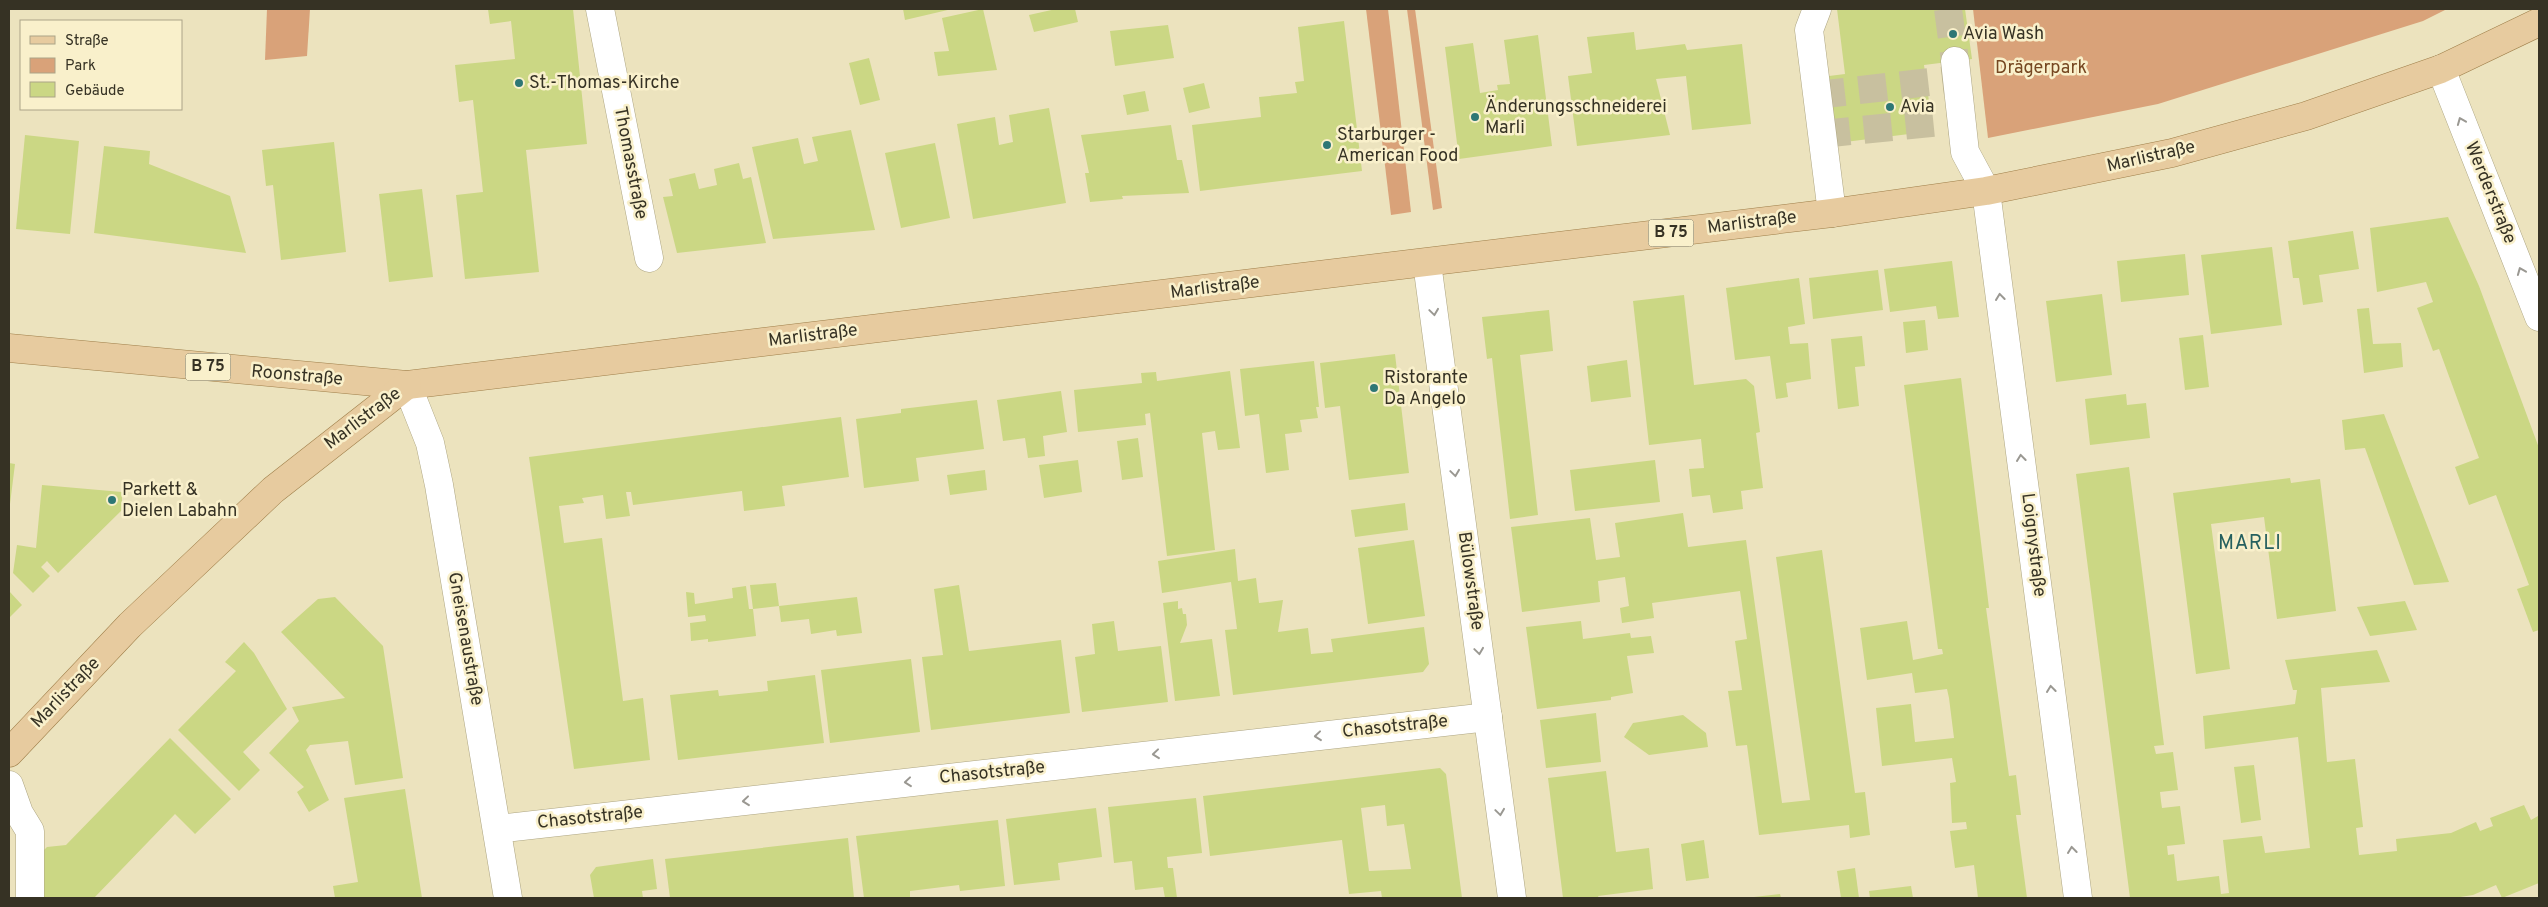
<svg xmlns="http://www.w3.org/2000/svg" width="2548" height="907" font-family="Overpass,sans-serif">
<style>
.green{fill:#d9a279}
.building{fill:#cbd784;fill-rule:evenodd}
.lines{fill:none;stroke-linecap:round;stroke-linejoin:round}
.minor-tunnel{stroke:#c8c09f;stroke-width:28;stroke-dasharray:28 14;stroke-linecap:butt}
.minor-casing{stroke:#ada582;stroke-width:29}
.major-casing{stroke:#9f7f4a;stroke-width:29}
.minor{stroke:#fff;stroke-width:28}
.major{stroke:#e7cb9f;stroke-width:28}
.oneway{stroke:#9a9892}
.poi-dot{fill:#2e7775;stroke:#f9f0cb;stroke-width:2}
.labels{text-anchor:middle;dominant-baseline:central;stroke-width:5;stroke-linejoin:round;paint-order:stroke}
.shield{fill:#f9f0cb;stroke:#706b56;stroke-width:1}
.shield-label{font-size:16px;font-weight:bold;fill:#363224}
.poi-label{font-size:18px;fill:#363224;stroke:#f9f0cb;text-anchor:start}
.park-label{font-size:18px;fill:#764721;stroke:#f9f0cb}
.street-label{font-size:18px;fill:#363224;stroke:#f9f0cb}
.quarter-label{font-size:20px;letter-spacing:1px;fill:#26605f;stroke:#f9f0cb}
</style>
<rect width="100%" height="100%" fill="#ece3be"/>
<g class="green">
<path d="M267,9h43l-3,47 -42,4z"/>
<path d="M1366,9h22l23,203 -20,3z"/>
<path d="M1407,9h8l27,199 -9,2z"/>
<path d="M1973,9h474l-24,12 -265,83 -170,34z"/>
</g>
<g class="building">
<path d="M488,9h85l14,135 -61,6 13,122 -74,7 -9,-84 27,-3 -10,-92 -14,2 -4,-37 60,-6 -4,-38 -21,3z"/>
<path d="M903,9h49l-47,11z"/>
<path d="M983,9l14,61 -59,6 -4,-24 15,-1 -7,-33z"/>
<path d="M1056,9h19l3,13 -44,10 -5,-17z"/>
<path d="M1837,9h128l7,50 -48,6 9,66 -96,12 -8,-67 16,-2z"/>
<path d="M1344,21l18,150 -162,20 -8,-66 69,-8 -2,-20 38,-4 -2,-11 9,-1 -6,-54z"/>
<path d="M1168,25l6,33 -59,8 -5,-35z"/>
<path d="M1634,32l2,18 49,-6 2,6 55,-6 9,80 -59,6 -6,-54 -30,3 14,56 -93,11 -9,-70 24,-3 -5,-36z"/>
<path d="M1538,35l14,111 -93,13 -14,-112 28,-4 7,50 18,-3 -1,-5 13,-1 -6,-44z"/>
<path d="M869,58l11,42 -20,5 -11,-42z"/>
<path d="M1204,83l6,25 -21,5 -6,-25z"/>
<path d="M1145,91l4,20 -22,4 -4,-20z"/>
<path d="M1049,108l17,95 -93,16 -16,-95 38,-7 4,28 14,-3 -4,-27z"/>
<path d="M1171,125l6,35h5l7,33 -67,3 1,3 -33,3 -5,-29h4l-8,-38z"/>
<path d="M851,130l24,100 -102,9 -21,-92 46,-9 6,26 14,-3 -6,-24z"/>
<path d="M25,135l54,6 -9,93 -54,-5z"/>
<path d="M334,142l12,110 -65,8 -8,-75 -7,1 -4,-36z"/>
<path d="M935,143l15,75 -49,10 -16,-75z"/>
<path d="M104,146l46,5 -1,13 81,32 16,57 -152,-20z"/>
<path d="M739,163l4,16 8,-2 15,66 -89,10 -14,-56 10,-1 -4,-17 26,-6 4,16 18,-4 -3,-16z"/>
<path d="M422,189l11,88 -44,5 -10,-88z"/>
<path d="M2448,217l31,69 60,162v182l-6,2 -16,-43 12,-4 -33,-90 -27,10 -14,-38 24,-9 -40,-109 -6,2 -16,-43 16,-6 -7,-20 -49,10 -7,-64z"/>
<path d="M2353,231l6,38 -40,6 4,27 -20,3 -4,-27h-6l-5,-37z"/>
<path d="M2272,247l10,78 -71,9 -10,-79z"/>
<path d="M2185,254l4,41 -68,7 -4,-41z"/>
<path d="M1952,261l7,56 -21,2 -2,-13 -46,6 -6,-43z"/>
<path d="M1878,270l5,40 -70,9 -4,-41z"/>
<path d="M1799,278l6,46 -17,3 2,17 18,-1 3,36 -25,4 2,14 -12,2 -6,-43 -35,4 -9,-72z"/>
<path d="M2102,294l10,81 -56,7 -10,-81z"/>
<path d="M1684,295l10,90 52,-6 8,7 6,46 -4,1 7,55 -22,3 2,18 -30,4 -3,-18 -18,2 -3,-28 15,-1 -3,-29 -52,6 -16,-144z"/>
<path d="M2369,308l4,36 28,-1 2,24 -39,6 -7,-64z"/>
<path d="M1549,310l4,41 -33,4 18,160 -28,4 -18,-161 -5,1 -5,-42z"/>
<path d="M1925,320l3,30 -22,3 -3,-31z"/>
<path d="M2203,335l6,52 -24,3 -6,-52z"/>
<path d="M1862,336l3,30 -10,1 4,39 -21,3 -7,-70z"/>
<path d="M1395,354l14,119 -60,7 -9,-74 -15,2 -5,-45z"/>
<path d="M1627,360l4,37 -40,5 -4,-36z"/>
<path d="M1314,361l5,46h-3l2,11 -18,2 2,12 -17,2 4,36 -23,3 -7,-59 -14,2 -5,-47z"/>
<path d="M1230,371l10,77 -22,2 -3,-19 -13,2 13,117 -48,6 -17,-143 -5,1 1,11 -68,7 -4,-42 68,-7 -1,-10 15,-1 1,9z"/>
<path d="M1961,378l28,230h-3l23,168 7,-1 5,40h-5l11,83h-49l-4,-33 -19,3 -5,-37 17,-2 -1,-7 -14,1 -2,-40 6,-1 -4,-24 -70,8 -6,-58 35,-4 4,38 39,-4 -5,-40 -2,-9 -32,4 -3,-20 -45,7 -7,-52 47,-7 6,39 30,-6 -1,-5h-4l-34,-264z"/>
<path d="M1061,391l6,41 -24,4 2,20 -17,2 -3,-20 -22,3 -6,-41z"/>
<path d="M2126,394l1,11 19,-2 4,35 -60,7 -5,-46z"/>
<path d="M977,400l7,49 -68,9 3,23 -55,7 -8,-69 45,-6v-4z"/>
<path d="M2384,414l65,168 -35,3 -49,-137 -20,2 -3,-30z"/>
<path d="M841,417l8,60 -67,9 3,20 -41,5 -2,-20 -109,14 -2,-13h-5l4,24 -24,3 -3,-24 -21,3 2,5 -25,3 5,37 38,-5 21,163 20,-3 7,62 -76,9 -45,-312z"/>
<path d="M1138,438l5,39 -21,3 -5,-39z"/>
<path d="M1078,460l4,32 -38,6 -5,-33z"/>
<path d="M1655,460l5,42 -85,9 -5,-41z"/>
<path d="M9,463l6,1 -5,40h-1z"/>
<path d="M2129,467l35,278 -10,1 2,8 17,-2 5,38 -18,2 1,9 1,7 18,-2 5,38 -18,2 1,9 6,-1 3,27 42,-5 2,18 8,-1 -6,-53 39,-4 3,17 45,-5 -12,-111 -93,12 -2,-33 92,-12 2,-14h-4l-8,-30 92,-10 13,32 -69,6 6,74 28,-3 8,68 -7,1 3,27 38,-4 -1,-12 55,-6 25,-11 4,9 13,-5 -3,-8 34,-13 7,15 7,-4 1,2v65l-37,15 -6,-13 -23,10 -19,3h-324l-54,-424z"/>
<path d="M985,470l2,20 -37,5 -3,-20z"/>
<path d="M2290,478l1,5 29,-4 16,132 -59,8 -13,-102 -53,7 19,145 -34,5 -23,-181z"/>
<path d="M42,485l80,7v18l-64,63 -11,-12 -6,6 9,9 -17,17 -20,-20 4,-28 19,3z"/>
<path d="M1405,503l3,27 -53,7 -4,-27z"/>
<path d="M1683,513l5,34 58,-7 36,263 28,-3 -34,-243 46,-7 33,243 10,-1 5,43 -20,3 -1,-13 -90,10 -12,-90 -11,1 -8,-55 14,-1 -7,-49 12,-2 -7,-48 -88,12 2,15 -32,5 -2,-15 9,-2 -4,-29 -27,4 2,21 -78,10 -11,-85 79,-9 6,42 24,-3 -5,-34z"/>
<path d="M1414,540l11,76 -57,8 -10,-76z"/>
<path d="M1235,549l3,32 18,-3 3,25 24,-3 -5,32 30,-4 3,26 22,-2 -2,-13 93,-12 5,37 -6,8 -190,23 -8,-65 12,-1 -6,-47 -69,11 -4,-32z"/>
<path d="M776,583l3,23 78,-9 5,36 -25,3 -1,-6 -25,4 -2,-15 -28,3 -2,-16 -26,3 -3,-24z"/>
<path d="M959,585l10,66 92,-11 9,73 -139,17 -9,-73 21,-2 -9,-66z"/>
<path d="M746,586l3,23h4l3,27 -48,6v-3l-17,2 -1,-18 16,-2 -1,-6 -17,2 -2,-25 8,1 1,11 38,-6 -1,-10z"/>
<path d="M9,591l13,14 -13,13z"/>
<path d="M335,597l48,49 20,132 -48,7 -7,-44 -38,4 -4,5 23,50 -20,12 -12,-20 7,-5 -35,-34 30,-32 -7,-14 53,-9 -64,-66 37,-33z"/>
<path d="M1178,601v8l4,-1 1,6h3l1,11 -7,18 32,-4 8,57 -45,5 -12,-98z"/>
<path d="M2405,601l12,29 -47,6 -13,-29z"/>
<path d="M1114,621l4,30 43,-5 7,56 -86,10 -7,-55 20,-3 -3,-30z"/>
<path d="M1581,621l2,18 47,-6 1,5 20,-2 3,17 -27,3 6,37 -22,4v3l-74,9 -11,-82z"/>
<path d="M244,642l10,11 33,56 -44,43 17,18 -21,21 -61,-61 58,-59 -11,-9z"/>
<path d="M911,659l9,73 -90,11 -9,-73z"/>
<path d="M815,675l9,68 -146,17 -8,-65 48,-5 1,6 49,-5 -1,-10z"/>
<path d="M1596,713l5,49 -55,6 -6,-48z"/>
<path d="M1683,715l23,18 2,14 -59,8 -25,-18 9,-14z"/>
<path d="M170,738l61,61 -36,35 -20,-20 -81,84h-52l-5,-41 10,-10 19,-2z"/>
<path d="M2254,765l7,55 -20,3 -7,-56z"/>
<path d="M1440,768l6,6 16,124h-80l-1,-7 -32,3 -7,-54 -132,16 -7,-60zM1385,805l2,21 17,-2 7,45 -42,2 -8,-63z"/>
<path d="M1606,771l10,81 33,-4 4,41 -55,7 1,2h-36l-15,-120z"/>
<path d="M405,789l17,109h-87l-2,-12 25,-4 -14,-84z"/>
<path d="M1196,798l6,55 -35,4 1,11h5l4,30h-12l-2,-11 -28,3 -3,-29 -18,2 -6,-56z"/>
<path d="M1096,808l6,49 -44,6 2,17 -46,5 -8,-66z"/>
<path d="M998,820l7,66 -45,5 -1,-6 -49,6v6l-46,1 -8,-62z"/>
<path d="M848,838l6,60h-184l-5,-39z"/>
<path d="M1704,840l5,38 -23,3 -5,-37z"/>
<path d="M653,859l4,30 -15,2 1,7h-49l-4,-23 6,-8z"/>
<path d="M1855,868l4,30h-18l-4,-27z"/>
<path d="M1911,886l2,12h-43l-1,-7z"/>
<path d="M1780,894l1,4h-27v-1z"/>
</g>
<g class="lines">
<g class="minor-tunnel">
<path d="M1948,9l7,52"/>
<path d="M1817,95l139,-16"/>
<path d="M1822,134l139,-14"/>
</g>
<g class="minor-casing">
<g id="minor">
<path d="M600,9l49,249"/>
<path d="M1817,9l-8,21 23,183"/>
<path d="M1955,61l10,91 21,39 92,707"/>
<path d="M2441,69l98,248"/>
<path d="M1427,263l85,635"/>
<path d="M407,385l23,58 9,42 69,413"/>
<path d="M9,785l10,28 11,18v67"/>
<path d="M497,829l991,-112"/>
</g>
</g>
<g class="major-casing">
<g id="major">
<path d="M9,348l398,37 1425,-172 154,-22 186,-38 134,-37 135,-47 98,-47"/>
<path d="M9,753l121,-128 143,-135 134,-105"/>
</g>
</g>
<use href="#minor" class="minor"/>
<use href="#major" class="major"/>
</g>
<defs><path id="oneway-chevron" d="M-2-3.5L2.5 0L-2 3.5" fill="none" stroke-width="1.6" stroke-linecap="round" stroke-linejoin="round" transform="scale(1.25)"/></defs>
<g class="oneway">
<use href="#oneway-chevron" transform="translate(2461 121) rotate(-112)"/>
<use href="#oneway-chevron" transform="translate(2521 271) rotate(-112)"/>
<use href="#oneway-chevron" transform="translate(2000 297) rotate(-97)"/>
<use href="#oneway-chevron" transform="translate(1434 312) rotate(82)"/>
<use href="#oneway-chevron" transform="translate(2021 458) rotate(-97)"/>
<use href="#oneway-chevron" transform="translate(1455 473) rotate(82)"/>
<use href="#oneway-chevron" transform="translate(1479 651) rotate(82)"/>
<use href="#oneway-chevron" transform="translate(2051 689) rotate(-97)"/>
<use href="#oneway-chevron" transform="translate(1318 736) rotate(174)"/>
<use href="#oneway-chevron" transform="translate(1156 754) rotate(174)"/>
<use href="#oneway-chevron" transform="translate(908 782) rotate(174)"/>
<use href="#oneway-chevron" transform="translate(746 801) rotate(174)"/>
<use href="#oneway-chevron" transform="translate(1500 812) rotate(82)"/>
<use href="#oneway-chevron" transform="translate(2072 850) rotate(-97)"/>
</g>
<g class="poi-dot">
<circle cx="1953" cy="34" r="5"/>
<circle cx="519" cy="83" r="5"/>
<circle cx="1890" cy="107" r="5"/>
<circle cx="1475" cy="117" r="5"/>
<circle cx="1327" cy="145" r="5"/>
<circle cx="1374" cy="388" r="5"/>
<circle cx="112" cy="500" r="5"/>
</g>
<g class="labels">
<g class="shield">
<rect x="1648.5" y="219.5" width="45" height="27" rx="4"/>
<rect x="185.5" y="353.5" width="45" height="27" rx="4"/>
</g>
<g class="shield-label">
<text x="1671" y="233">B 75</text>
<text x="208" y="367">B 75</text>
</g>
<g class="poi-label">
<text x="1963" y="34">Avia Wash</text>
<text x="529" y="83">St.-Thomas-Kirche</text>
<text x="1485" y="107">Änderungsschneiderei<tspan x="1485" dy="21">Marli</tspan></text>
<text x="1900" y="107">Avia</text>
<text x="1337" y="135">Starburger -<tspan x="1337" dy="21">American Food</tspan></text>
<text x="1384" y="378">Ristorante<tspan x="1384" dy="21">Da Angelo</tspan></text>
<text x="122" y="490">Parkett &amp;<tspan x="122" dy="21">Dielen Labahn</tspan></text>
</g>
<g class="park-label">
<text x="2041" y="68">Drägerpark</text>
</g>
<g class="street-label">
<text transform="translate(2151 157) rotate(-13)">Marlistraße</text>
<text transform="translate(630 163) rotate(79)">Thomasstraße</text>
<text transform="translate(2490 193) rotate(68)">Werderstraße</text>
<text transform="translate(1752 223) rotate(-7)">Marlistraße</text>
<text transform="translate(1215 288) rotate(-7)">Marlistraße</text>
<text transform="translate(813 336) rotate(-7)">Marlistraße</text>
<text transform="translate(297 376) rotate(5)">Roonstraße</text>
<text transform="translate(363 419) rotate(-37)">Marlistraße</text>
<text transform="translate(2033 545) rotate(83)">Loignystraße</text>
<text transform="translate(1470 581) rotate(82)">Bülowstraße</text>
<text transform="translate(465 639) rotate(80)">Gneisenaustraße</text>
<text transform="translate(66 693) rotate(-46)">Marlistraße</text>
<text transform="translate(1395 727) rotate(-6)">Chasotstraße</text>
<text transform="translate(992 773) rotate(-6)">Chasotstraße</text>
<text transform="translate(590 818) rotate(-6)">Chasotstraße</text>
</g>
<g class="quarter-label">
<text x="2250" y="544">MARLI</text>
</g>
</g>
<rect width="2548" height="907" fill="none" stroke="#363224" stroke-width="20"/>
<rect x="20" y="20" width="162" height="90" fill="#f9f0cb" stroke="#aba488"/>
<rect x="30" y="36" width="25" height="8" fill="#e7cb9f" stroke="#aba488"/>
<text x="65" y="45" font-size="15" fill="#363224">Straße</text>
<rect x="30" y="58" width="25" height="15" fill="#d9a279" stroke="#aba488"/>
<text x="65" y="70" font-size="15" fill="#363224">Park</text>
<rect x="30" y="82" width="25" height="15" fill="#cbd784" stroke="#aba488"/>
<text x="65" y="95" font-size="15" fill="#363224">Gebäude</text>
</svg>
